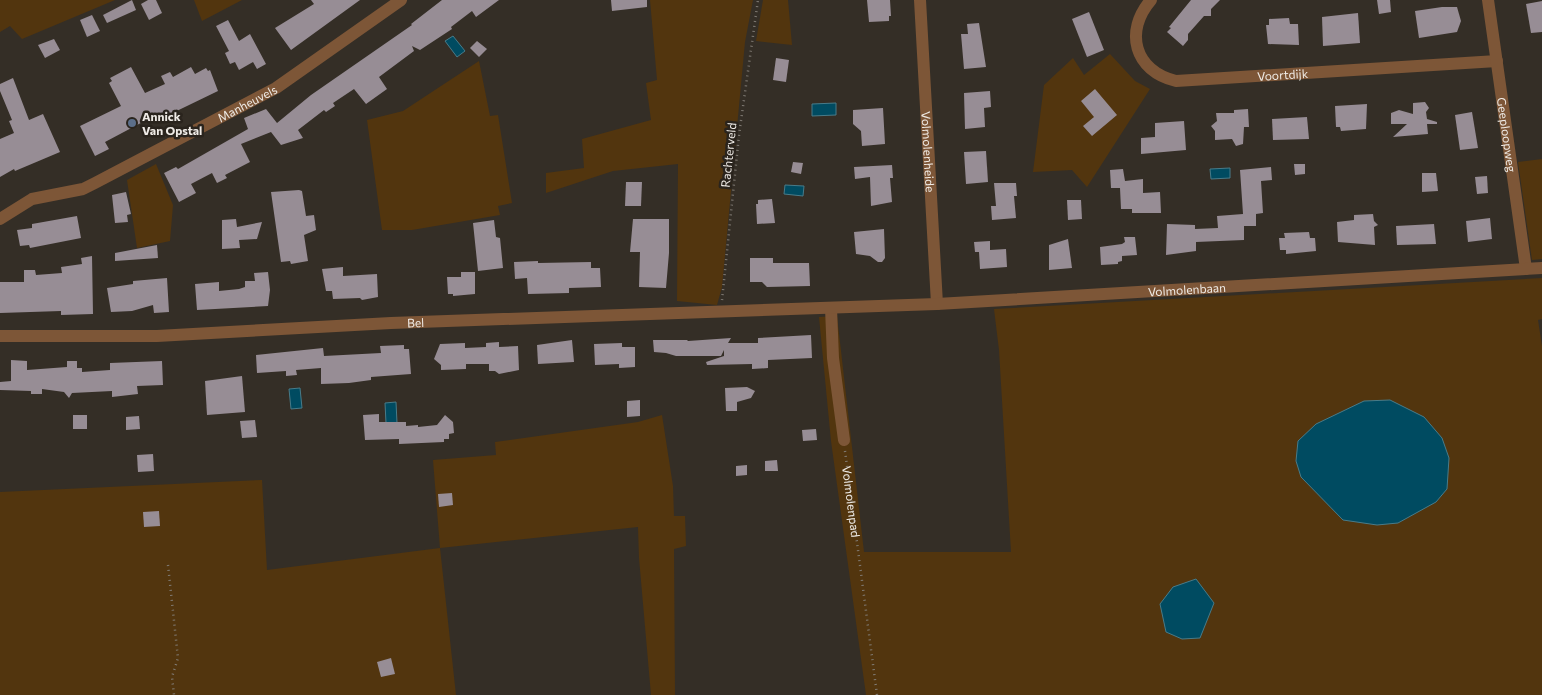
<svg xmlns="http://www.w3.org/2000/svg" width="1542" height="695" font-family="Commissioner,sans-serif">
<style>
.green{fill:#52350e}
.water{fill:#004b61;stroke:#487b89}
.building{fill:#978d95}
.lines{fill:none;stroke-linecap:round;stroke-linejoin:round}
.path{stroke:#807b74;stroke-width:2.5;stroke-dasharray:1 4;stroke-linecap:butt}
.minor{stroke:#7d5637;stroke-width:12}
.service-dot{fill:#5c6f8a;stroke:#2a241d;stroke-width:2}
.labels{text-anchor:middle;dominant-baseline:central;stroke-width:5;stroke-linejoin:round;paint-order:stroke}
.street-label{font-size:12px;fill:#efebe6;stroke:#2a241d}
.poi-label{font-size:12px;font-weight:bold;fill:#efebe6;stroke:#2a241d;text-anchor:start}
</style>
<rect width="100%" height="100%" fill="#342e26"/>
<g class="green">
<path d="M0,0h115l-93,39 -12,-13 -10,6z"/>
<path d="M194,0h48l-40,21z"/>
<path d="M650,0h103l-8,42 -23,245 -5,18 -40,-4 1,-137 -65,7 -67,22v-20l38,-5 -2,-29 69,-19 -5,-37 11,-3z"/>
<path d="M763,0h25l4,45 -36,-4z"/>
<path d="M1110,54l25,27 15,8 -63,98 -15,-17 -39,2 11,-87 29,-27 11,17z"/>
<path d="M479,61l11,55 8,-1 14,88 -14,3 2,9 -88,15h-30l-15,-110 36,-9z"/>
<path d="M1542,159v100l-10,1 -14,-98z"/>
<path d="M156,164l17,41 -3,36 -33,7 -10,-68z"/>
<path d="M1542,278v41l-4,1 4,26v349h-676l-35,-254 -12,-124 18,-1 27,236h147l-12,-202 -5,-41z"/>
<path d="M662,415l11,71 1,30h11l1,30 -12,3 1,146h-24l-12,-137 -1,-31 -198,21 16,147h-456v-203l262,-12 5,90 173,-22 -7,-88 63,-5 -1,-13 143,-20z"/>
</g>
<g class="water">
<path d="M453,36l12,15 -8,6 -12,-16z"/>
<path d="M836,103v12l-24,1v-12z"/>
<path d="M1230,168v10l-19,1 -1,-10z"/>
<path d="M785,185l19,1 -1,10 -19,-2z"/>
<path d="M300,388l2,20 -11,1 -2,-20z"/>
<path d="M1390,400l34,17 18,21 7,20 -2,31 -11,13 -38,21 -21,2 -34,-5 -42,-43 -5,-16 2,-20 18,-17 48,-23z"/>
<path d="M396,402l1,21h-11l-1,-20z"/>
<path d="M1196,579l18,24 -14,35 -18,1 -16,-7 -6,-28 13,-17z"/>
</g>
<g class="building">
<path d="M132,0l4,10 -29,13 -4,-8z"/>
<path d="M148,0h8l6,13 -13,7 -8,-16z"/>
<path d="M311,0h49l-69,50 -16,-22 39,-24z"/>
<path d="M442,0h57l-23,17 -4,-6 -21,16 1,2 -32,21 -8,-4 2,5 -35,26 8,12 -21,15 -12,-15 -21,14 2,3 -9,6 -2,-2 -26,20 5,8 -22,7 -10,-13 -30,12 9,18 -25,13 2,3 -10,5 -5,-10 -21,11 5,9 -17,9 -15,-29 12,-6 2,2 70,-40 -4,-11 22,-9 11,14 34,-28 101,-70 -1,-1z"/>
<path d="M611,0h36v7l-35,4z"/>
<path d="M867,0h23l1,16h-2v5l-20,1z"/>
<path d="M1191,0h29l-9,9v7h-7l-16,18v6l-5,6 -16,-14 4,-4 -2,-1z"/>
<path d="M1377,0h13l1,12 -12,2z"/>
<path d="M1542,1v31l-11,1 -5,-29z"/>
<path d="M1442,7h15l4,14 -4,11 -38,6 -4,-27z"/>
<path d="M1089,12l15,38 -17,7 -15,-38z"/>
<path d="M1358,13l2,30 -37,3 -1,-29z"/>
<path d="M92,15l8,16 -13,6 -7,-17z"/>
<path d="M1289,18l1,6h8l1,21 -31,-1 -2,-19h3v-6z"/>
<path d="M228,20l11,21 11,-7 16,30 -9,5 -4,-7 -14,8 -4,-8 -5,2 -5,-11 4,-2 -13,-25z"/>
<path d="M979,23l7,44 -22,2 -3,-35h7l-1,-10z"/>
<path d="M54,39l6,11 -15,8 -7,-13z"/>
<path d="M477,41l10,8 -8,8 -9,-9z"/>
<path d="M776,58l13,2 -3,22 -13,-2z"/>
<path d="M131,67l14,26 20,-9 -4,-8 9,-4 3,5 18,-10 4,7 11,-6 2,3 2,-1 8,21 -62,30 -2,-5 -49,26 4,7 -14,7 -15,-30 41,-20 -12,-23 3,-2 -2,-3z"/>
<path d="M13,78l16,42 14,-6 17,38 -45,19 -1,-2 -14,8v-38l14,-6 -5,-12 3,-1 -12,-29v-7z"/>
<path d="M1095,89l22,26 -25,21 -9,-10 11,-9 -13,-16z"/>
<path d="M990,91l1,16 -7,1 1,19 -20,2 -1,-36z"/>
<path d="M1425,102l4,6 -3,4 1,7 10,3v2h-10l1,10 -35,3 14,-13h-16v-11l8,-3 14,4v-11z"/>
<path d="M1367,104l-1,25 -25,2 -1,-4h-4l-1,-21z"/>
<path d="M883,108l2,36 -23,2 -1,-15 -8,-7v-14z"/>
<path d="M1248,109l1,18h-5l-1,17 -7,2 -4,-7 -17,1v-9l-4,-5 6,-5 -1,-8h18v-3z"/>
<path d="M1472,112l6,36 -18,2 -5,-35z"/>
<path d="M1307,117l2,22 -36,1 -1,-21z"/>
<path d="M1184,121l2,29 -45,4v-16l14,-1v-14z"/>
<path d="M986,151l2,31 -22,2 -2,-32z"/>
<path d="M793,162l10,1 -2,11 -10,-2z"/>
<path d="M1294,164h11v10l-10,1z"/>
<path d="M892,165l1,13h-3l2,24 -21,4 -1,-29 -15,2 -1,-12z"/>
<path d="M1271,167l1,13 -11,1 2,32 -7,1v12h-12v14l-48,2v9l-30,4 1,-31 28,1v4l23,-1 -1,-12 26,-2 -3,-44z"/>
<path d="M1123,169l2,12 18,-2v14l17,-1 1,21h-29v-4h-11l-1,-21h-9l-1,-18z"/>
<path d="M1422,173h14l2,18 -16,1z"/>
<path d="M1487,176l1,17 -11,1 -2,-17z"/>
<path d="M626,182h16l-1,24h-16z"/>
<path d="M994,183h22l1,13h-3l2,22 -24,2 -1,-14h5z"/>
<path d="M299,190l3,1 4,25 8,-1 2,15 -12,5 4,26 -17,3 -1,-3 -9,1 -10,-70z"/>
<path d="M126,192l5,22 -4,1 1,7 -13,1 -3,-28z"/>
<path d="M772,199l3,24 -18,1 -1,-20h2v-4z"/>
<path d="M1067,200h14l1,19 -14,1z"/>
<path d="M1373,214l1,7 4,4 -4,2 1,18 -37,-3 -1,-20 17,-2v-5z"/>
<path d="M77,216l4,22 -51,10 -1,-3 -9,1 -3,-16 15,-2v-4z"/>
<path d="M1490,218l2,21 -24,3 -2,-21z"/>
<path d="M236,219l1,8 25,-5 -5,17 -18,1 1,8 -18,1v-29z"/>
<path d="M633,219h36v34l-3,35 -27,-1 1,-35h-10z"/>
<path d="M494,220l2,17 4,1 3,30 -25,3 -5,-48z"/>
<path d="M1434,224l2,20 -39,1 -1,-19z"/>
<path d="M884,229l1,29 -3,4h-4l-8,-6 -14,-2 -2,-22z"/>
<path d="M1309,232l1,6h5l1,13 -30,3v-4h-6l-1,-12h6l-1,-5z"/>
<path d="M1124,237h11l2,18 -15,1v5l-4,1v2l-17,1 -1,-18 22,-3 3,-2z"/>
<path d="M1068,239l4,29 -23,2v-25z"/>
<path d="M990,241v9l16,-1 1,18 -27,2 -1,-17h-4l-1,-10z"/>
<path d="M157,245l1,13 -43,3v-8z"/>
<path d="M92,256l1,58 -32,1v-4l-61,2v-31h24v-12h11l1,5 26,-2 -1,-6 21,-3 -1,-6z"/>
<path d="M750,258h23v5h36l1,23 -43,1 -5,-5h-12z"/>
<path d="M538,261v2l53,-1v6h9l1,19 -32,1v5l-41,1 -1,-16 -12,1 -1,-17z"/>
<path d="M343,267v9l34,-2 1,23 -16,3 -2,-2 -27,1 -1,-8h-6l-4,-22z"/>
<path d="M268,272l2,18 -2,16 -71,4 -2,-26 24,-2v9l20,-2 6,-2v-6h10l-1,-8z"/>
<path d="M461,272h14v22l-22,2v-2h-5l-1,-17h14z"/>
<path d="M167,278l2,34 -15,1 -1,-8 -21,6 -21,1 -4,-24 26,-4v-3z"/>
<path d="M811,335l1,23 -44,2v8l-16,1v-5l-45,1 -1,-3 18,-6v-6l-3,6h-45l-10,-3 -12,-1 -1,-12h34l1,1 43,-3 -3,5h30v-5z"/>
<path d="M572,340l2,22 -36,2 -1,-19z"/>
<path d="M499,342v5l19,-1 1,24 -20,4 -4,-3h-6v-7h-23v5l-25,1v-5l-7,-6 6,-15 25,-1v5l21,-1v-4z"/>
<path d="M622,343v4h13v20l-16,1v-4l-24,1 -1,-21z"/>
<path d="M404,345v4h5l2,25 -40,3v3l-22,3 -28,1v-16l-25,2 1,5 -11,1v-5l-29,2 -1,-18 67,-7 1,8 57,-3 -1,-7z"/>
<path d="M11,360l16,1v9l40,-3v-6h10v7h5v4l28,-2v-7l52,-2 1,24 -26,1 1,8 -26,3v-6l-40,2 -3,5 -5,-6 -22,-3v5h-11v-3l-31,-1v-8l11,-1z"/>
<path d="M242,376l3,36 -38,3 -2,-34z"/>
<path d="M747,387l8,4 -4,7 -14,4v9h-11l-1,-23z"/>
<path d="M640,400v16l-13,1v-16z"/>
<path d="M379,414v8h27v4l12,-1v2l19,-2 8,-10 8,7 1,11 -5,1v5h-5v3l-45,2v-5l-34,1 -2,-25z"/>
<rect x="73" y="415" width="14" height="14"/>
<path d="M139,416l1,13 -14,1v-13z"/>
<path d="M255,420l2,17 -15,1 -2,-17z"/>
<path d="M816,429l1,11 -14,1 -1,-11z"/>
<path d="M153,454l1,17 -16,1 -1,-17z"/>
<path d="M777,460l1,11h-13v-10z"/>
<path d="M747,465v10l-11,1v-10z"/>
<path d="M452,493l1,12 -14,2 -1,-13z"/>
<path d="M159,511l1,15 -16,1 -1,-15z"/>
<path d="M391,658l4,16 -14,3 -4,-15z"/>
</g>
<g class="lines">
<g class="path">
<path d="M722,300l17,-165 19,-135"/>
<path id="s1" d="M845,451l32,244"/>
<path d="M168,565l10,93 -6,19 2,18"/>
</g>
<g class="minor">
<path id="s2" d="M920,0l17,304"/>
<path id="s3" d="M1151,0c-27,31 -17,71 25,81l321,-20"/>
<path id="s4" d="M1488,0l38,269"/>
<path id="s5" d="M0,219l32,-20 51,-10 12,-6 181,-95 125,-88"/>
<path d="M831,308l2,50 11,82"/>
<path id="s6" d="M0,336h157l234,-13 546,-19 605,-36"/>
</g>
</g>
<circle class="service-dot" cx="132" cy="123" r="5"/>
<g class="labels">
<g class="street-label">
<text stroke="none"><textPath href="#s3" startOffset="212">Voortdijk</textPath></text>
<text stroke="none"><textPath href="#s5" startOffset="275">Manheuvels</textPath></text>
<text stroke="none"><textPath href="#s4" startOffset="136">Geeploopweg</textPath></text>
<text stroke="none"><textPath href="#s2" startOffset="152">Volmolenheide</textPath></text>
<text transform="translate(728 155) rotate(-84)">Rachterveld</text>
<text stroke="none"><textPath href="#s6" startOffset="1188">Volmolenbaan</textPath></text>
<text stroke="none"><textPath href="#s6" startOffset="416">Bel</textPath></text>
<text stroke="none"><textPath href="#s1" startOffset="51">Volmolenpad</textPath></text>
</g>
<g class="poi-label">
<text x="142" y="116">Annick<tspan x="142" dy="14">Van Opstal</tspan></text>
</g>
</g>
</svg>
